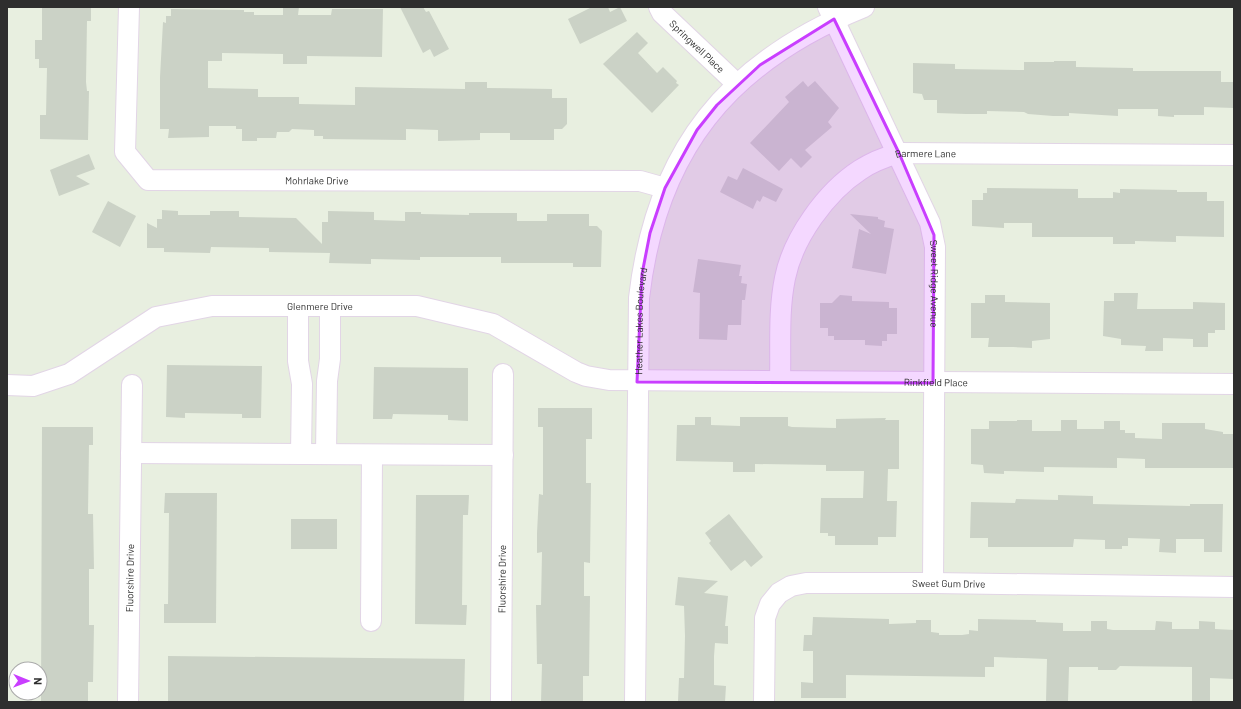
<svg xmlns="http://www.w3.org/2000/svg" width="1241" height="709" font-family="Barlow,sans-serif">
<style>
.building{fill:#cbd2c6}
.lines{fill:none;stroke-linecap:round;stroke-linejoin:round}
.minor-casing{stroke:#e2d5e6;stroke-width:22}
.minor{stroke:#fff;stroke-width:20}
.marked{fill:#c93eff;fill-opacity:0.2;stroke:#c93eff;stroke-width:3;stroke-linejoin:round}
.labels{text-anchor:middle;dominant-baseline:central;stroke-width:3;stroke-linejoin:round;paint-order:stroke}
.street-label{font-size:10px;fill:#2e2e2e;stroke:#fff}
</style>
<rect width="100%" height="100%" fill="#e8efe0"/>
<g class="building">
<path d="M42,7h49v14h-4l-1,61 1,9h2l-1,49 -48,-1v-24h6l1,-47h-8v-9h-4v-19h7z"/>
<path d="M283,7h16l-1,8h33l1,-6h51l-1,48 -75,-1v8h-24v-10l-61,-1v8h-14v27l50,1v8h41v7l56,1v-18l110,2v-7h22v6l65,1v9h15v26l-5,5h-8v11h-44v-7h-30v7l-42,1v-11l-32,-1v11l-83,-1v-3h-9v-6l-22,-1 -3,3h-12l-1,6h-19v3h-15v-12h-6v-3h-27v11l-41,1 1,-9h-9v-52l3,-55 3,1v-7h5v-7l73,1v2h10v3h29z"/>
<path d="M400,7h23l3,5 3,-1 20,38 -15,8 -4,-8 -7,4z"/>
<path d="M592,7h16l2,5 10,-5 7,14 -47,23 -12,-25z"/>
<path d="M637,32l11,11 -10,10 19,20 6,-6 14,14 -1,2 3,2 -27,28 -49,-49z"/>
<path d="M1054,61h22v6l57,1v3h88v11h13v26l-30,-1v8h-30v2l-16,-1v-7h-40v7l-49,-3v3h-16l-25,-2 -4,-2 -37,-1v3h-21l-29,-1v-13h-13l-2,-6 -9,-1v-30l42,1v5l69,1v-8h30z"/>
<path d="M803,81l5,6 7,-6 24,27 -11,14 4,5 -27,23 7,7 -11,11 -10,-10 -12,13 -29,-28 39,-41 -4,-5z"/>
<path d="M89,154l6,15 -19,7 14,8 -31,12 -9,-26z"/>
<path d="M743,168l40,21 -7,13 -13,-6 -3,6 -3,-2 -4,9 -33,-17 8,-16 9,4z"/>
<path d="M987,188l91,1v9h35v-6l7,1v-4l57,1v2h30v9h17v36l-48,-1v6l-41,-1v3h-22v-7h-81v-14h-28v5l-32,-2v-26h11v-7h4z"/>
<path d="M108,201l28,15 -16,31 -28,-15z"/>
<path d="M162,210l16,1v4h32v-4h29v6l57,1 26,26v-22h6v-11l46,1v8l31,1v-9h16v2l48,1v-2h48v8h30v-7h42v12h8l5,5 -1,36h-28v-4h-72v-6h-81v3l-49,-1v5l-42,-1 1,-10 -61,-1v-4l-58,-1 -1,6 -46,-1v-4h-17v-25l10,5v-9h5z"/>
<path d="M850,214l28,3v2l7,2 -1,6 10,2 -8,45 -34,-6 7,-39 12,5z"/>
<path d="M698,259l43,6 -2,11h3l-1,7 6,1 -2,16h-3l-1,25h-13l-1,15 -28,-1 1,-46 -7,-1z"/>
<path d="M1114,293h24l-1,16h56v-7l32,1v27h-10v3h-7v14h-15v-8l-30,-1v13h-18l1,-5 -25,-1v-6l-18,-3 1,-35h10z"/>
<path d="M840,295l12,1v5l37,1v6h8v26h-10v7h-5v5l-17,-1v-5h-31v-4h-6v-8h-8v-25h12z"/>
<path d="M985,295h20v7l45,1v36l-18,2v7l-19,-1h-25l1,-9h-18v-35h14z"/>
<path d="M167,365l95,1 -1,52h-19v-4l-57,-1v5l-19,-1z"/>
<path d="M374,367l94,1v53l-20,-1v-5l-55,-1 -1,5h-19z"/>
<path d="M538,408h54v31h-6v44h5l-1,80 -6,-1v34h6l-1,80h-6v26h-42l1,-38h-5l-1,-59h5l1,-53 -5,1v-20l2,-39 4,1v-68h-5z"/>
<path d="M695,417h16v8l29,1v-9h48v9l4,1 44,1v-9l50,-1 -1,2h14v49h-11l-1,32h10l-1,36h-18v8h-43v-9h-7v-3h-8l1,-35h42l1,-27h-38v-6l-71,-1v8h-22v-10l-57,-1 1,-36h18z"/>
<path d="M1017,420h15v11h29v-11h16v9h27v-8h16v9h5v3h10v5l27,1v-16h43v6l18,3v2h11v34h-89v-9l-28,-1v10l-73,-1v5l-40,-1v3l-20,-1 -1,-8 -12,-1v-35h18v-8h28z"/>
<path d="M42,427h51v18h-4l-1,69h5l1,55h-5v56h5l-1,57h-5v20h-47z"/>
<path d="M165,493h52l-1,130h-52v-19h4l1,-91h-5z"/>
<path d="M416,495h53l-1,20h-5l-1,90h5l-1,20 -51,-1z"/>
<path d="M1058,495l35,1v8l97,2v-2h33l-1,48h-18v-13h-28v14l-17,-1 1,-13 -32,-1v8h-6v3h-17v-9l-31,-1 -1,8h-85v-9h-18l1,-36 44,1 1,-4 42,1z"/>
<path d="M729,514l34,43 -12,10 -6,-7 -14,11 -22,-28 2,-2 -6,-8z"/>
<rect x="291" y="519" width="46" height="30"/>
<path d="M678,577l40,4 -14,12 24,3 -3,30h3v18l-13,-1 -1,13v29l12,1 -1,16 -47,-1 1,-23h5l1,-42 -1,-30 -9,-1z"/>
<path d="M813,617l76,2v5l27,-1v-3h15v12l8,1v2h23l7,-1v-4l9,1v-12l58,1v2l27,1v8h28v-10h16v8l6,1h42l1,-9 16,1v7h27v-8l16,1v7l19,1v49l-24,-1v24h-18v-35l-72,-1 -4,4h-18v-3h-29l-1,35h-22l1,-43 -53,-2v10h-9v10l-139,-2v23h-45v-16l12,1v-32h-10l1,-16h8z"/>
<path d="M168,656l297,3 -1,43h-296z"/>
</g>
<g class="lines">
<g class="minor-casing">
<g id="minor">
<path id="s1" d="M129,7l-4,145 23,28 492,1 25,7"/>
<path id="s2" d="M659,7l3,6 75,71"/>
<path id="s3" d="M828,7l102,216 5,24 -2,336"/>
<path d="M298,306v55l4,23 -1,70"/>
<path id="s4" d="M780,381c1,-34 -2,-69 5,-103 8,-40 41,-86 75,-108 12,-8 25,-13 39,-17l335,2"/>
<path id="s5" d="M7,385l26,1 36,-12 87,-57 56,-11h205l76,18 83,48 10,4 23,4 625,4"/>
<path d="M131,453l372,2"/>
<path d="M326,454l1,-73 3,-22v-53"/>
<path d="M371,621l1,-166"/>
<path id="s6" d="M128,702l4,-317"/>
<path id="s7" d="M501,702l2,-328"/>
<path id="s8" d="M635,702l4,-404c17,-148 89,-236 225,-291"/>
<path id="s9" d="M764,702l1,-84 5,-14 9,-11 12,-7 15,-3h127l301,4"/>
</g>
</g>
<use href="#minor" class="minor"/>
</g>
<path class="marked" d="M834,19l65,134 35,82 -1,148 -296,-1 5,-108 8,-41 15,-45 32,-58 20,-25 43,-40z"/>
<g class="labels">
<g class="street-label">
<text stroke="none"><textPath href="#s2" startOffset="55">Springwell Place</textPath></text>
<text stroke="none"><textPath href="#s4" startOffset="307">Barmere Lane</textPath></text>
<text stroke="none"><textPath href="#s1" startOffset="350">Mohrlake Drive</textPath></text>
<text stroke="none"><textPath href="#s3" startOffset="300">Sweet Ridge Avenue</textPath></text>
<text stroke="none"><textPath href="#s5" startOffset="333">Glenmere Drive</textPath></text>
<text stroke="none"><textPath href="#s8" startOffset="381">Heather Lakes Boulevard</textPath></text>
<text stroke="none"><textPath href="#s5" startOffset="965">Rinkfield Place</textPath></text>
<text stroke="none"><textPath href="#s6" startOffset="124">Fluorshire Drive</textPath></text>
<text stroke="none"><textPath href="#s7" startOffset="123">Fluorshire Drive</textPath></text>
<text stroke="none"><textPath href="#s9" startOffset="285">Sweet Gum Drive</textPath></text>
</g>
</g>
<rect width="1241" height="709" fill="none" stroke="#2e2e2e" stroke-width="16"/>
<g transform="translate(28 681) rotate(91)"><circle r="19" fill="#ffffff" stroke="#ababab"/>
<path d="M0-3L7 15L0 10L-7 15Z" fill="#c93eff"/>
<text y="-6" font-size="11" font-weight="bold" text-anchor="middle" fill="#2e2e2e">N</text>
</g>
</svg>
